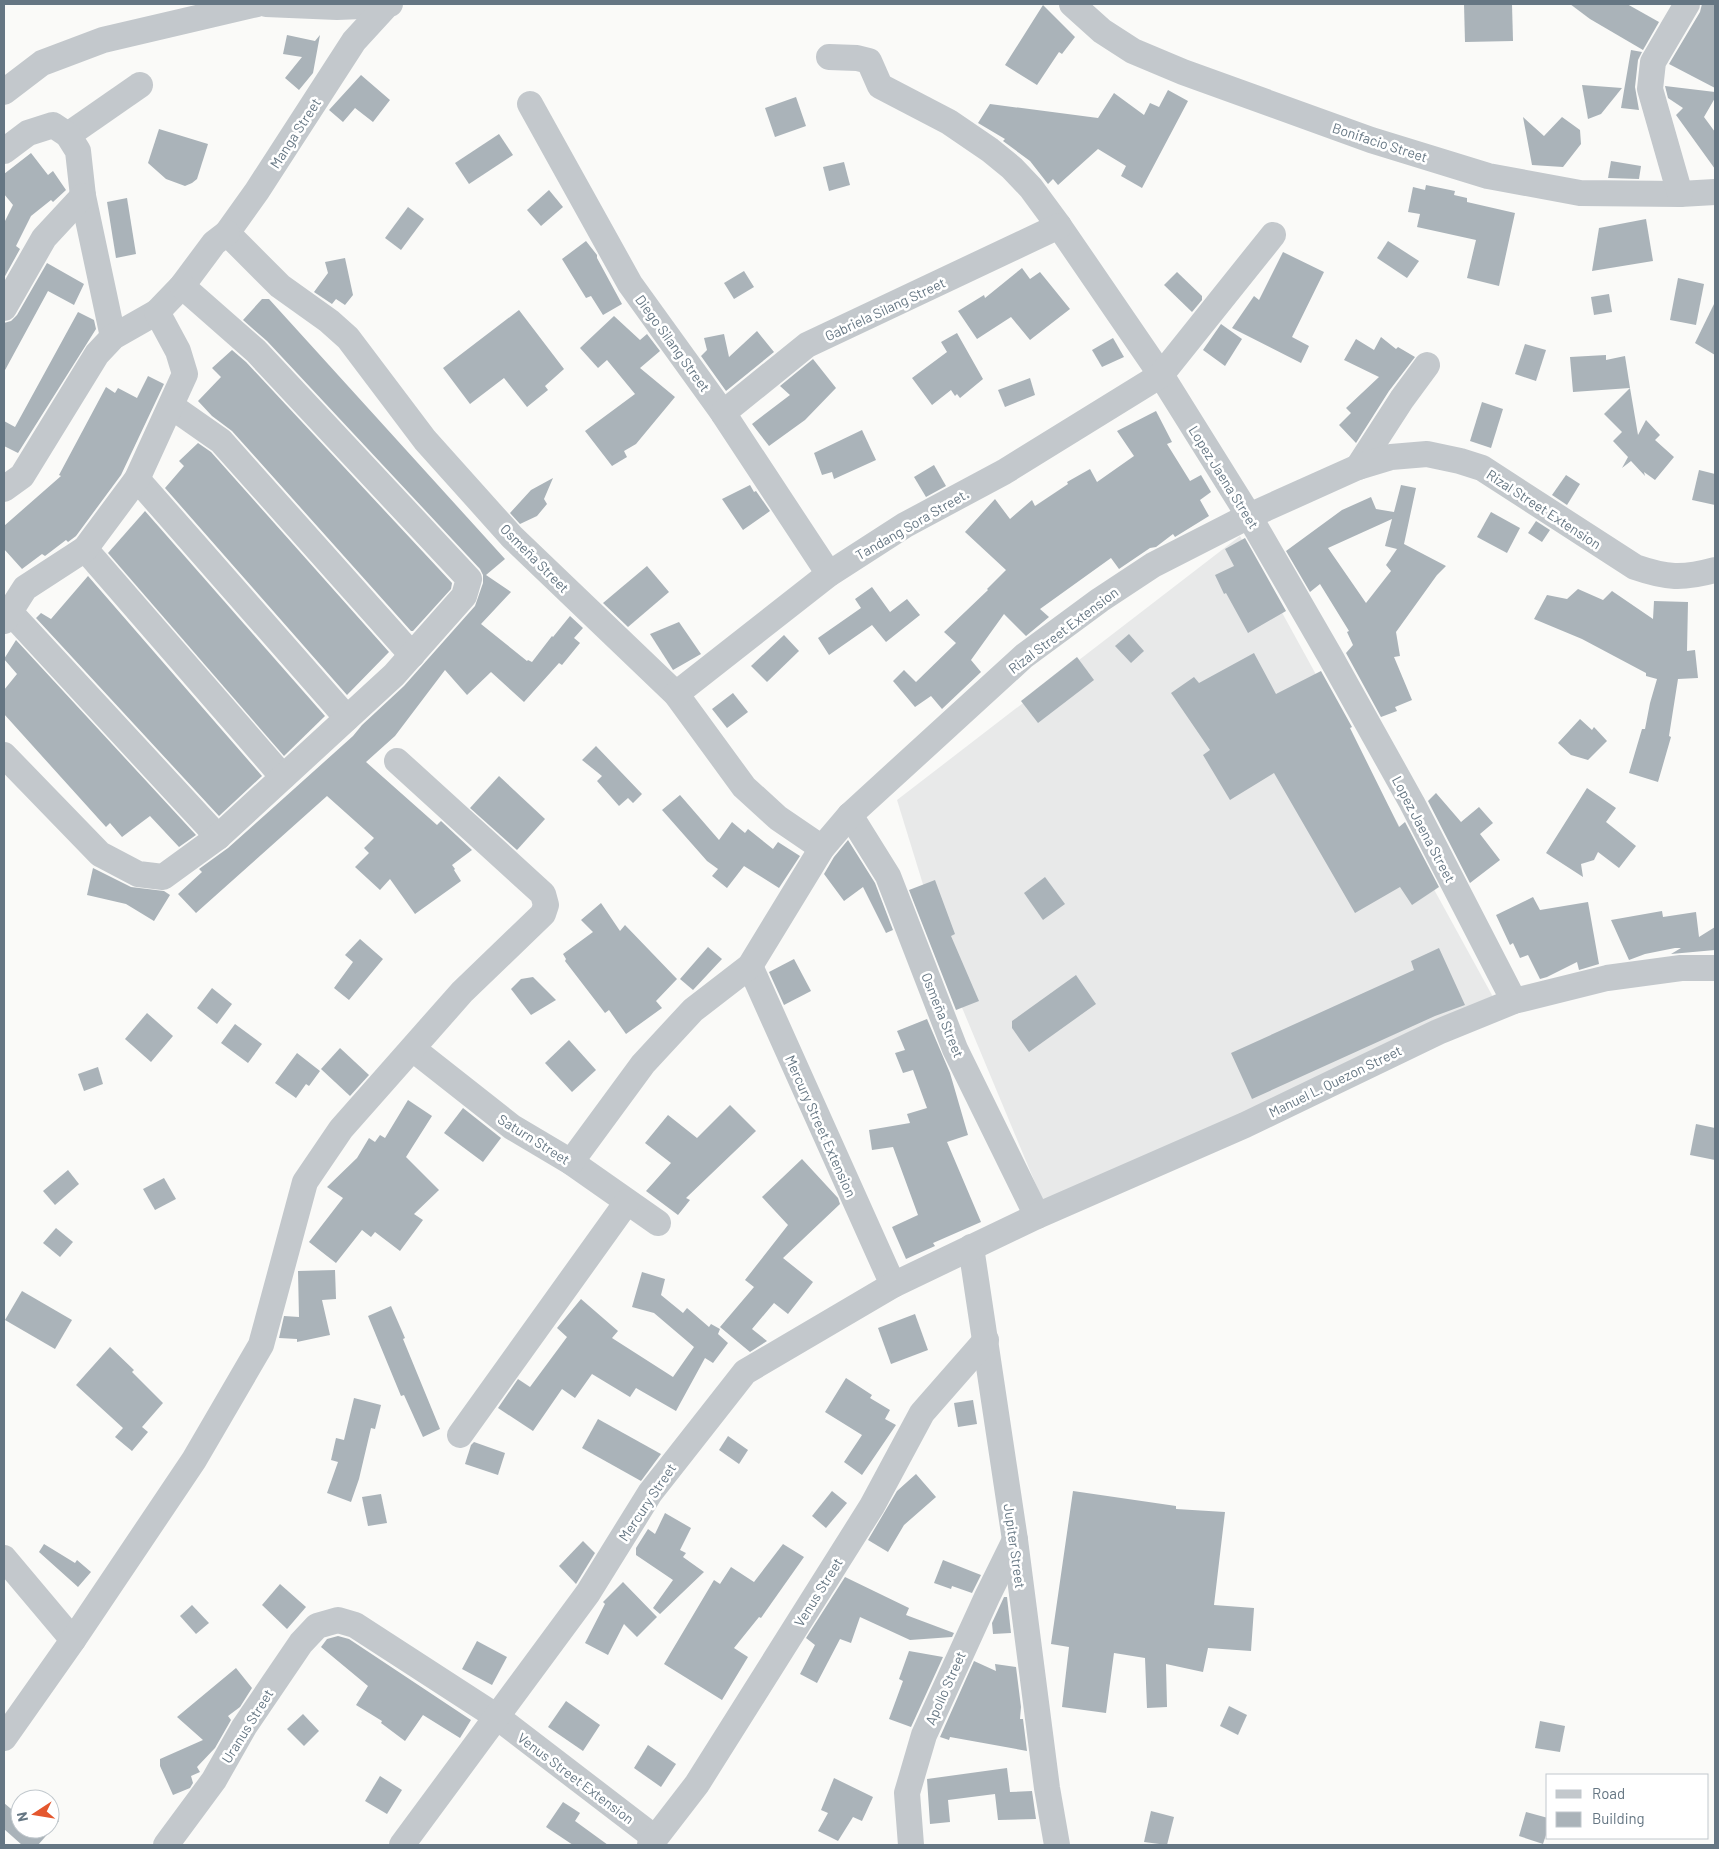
<svg xmlns="http://www.w3.org/2000/svg" width="1719" height="1849" font-family="Barlow,sans-serif">
<style>
.built{fill:#e8e9e9}
.building{fill:#aab3b9;fill-rule:evenodd}
.lines{fill:none;stroke-linecap:round;stroke-linejoin:round}
.minor{stroke:#c3c8cc;stroke-width:26}
.labels{text-anchor:middle;dominant-baseline:central;stroke-width:5;stroke-linejoin:round;paint-order:stroke}
.street-label{font-size:14px;fill:#657683;stroke:#fff}
</style>
<rect width="100%" height="100%" fill="#fafaf8"/>
<path class="built" d="M1240,536l258,470 -454,198 -86,-206 -61,-198z"/>
<g class="building">
<path d="M1464,4h48l1,37 -48,1z"/>
<path d="M1570,4h57l32,18 -16,28 -53,-31z"/>
<path d="M1702,4h13v84l-46,-24 31,-52z"/>
<path d="M1043,5l32,32 -13,17 -3,-2 -22,33 -32,-20z"/>
<path d="M287,35l28,6 5,-6 -7,38 -14,17 -14,-12 17,-21 -19,-3z"/>
<path d="M1631,50l11,2 -4,8 -3,27 4,23 -18,-2z"/>
<path d="M361,75l29,25 -17,22 -18,-14 -12,14 -14,-12z"/>
<path d="M1582,85l40,3 -21,26 -13,5z"/>
<path d="M1665,86l50,6v6l-11,19 11,15v37l-39,-54 7,-7 -15,-10z"/>
<path d="M1168,90l20,11 -46,87 -21,-12 5,-10 -28,-17 -40,36 -5,-6 -5,5 -18,-23 -27,-20 2,-2 -27,-16 12,-19 108,14 16,-25 30,22 6,-12 9,4z"/>
<path d="M796,97l10,29 -31,11 -10,-29z"/>
<path d="M1523,117l21,19 18,-19 18,13 1,14 -18,23 -31,-2z"/>
<path d="M159,129l49,15 -11,35 -5,4 -7,3 -19,-7 -18,-16z"/>
<path d="M499,134l14,21 -44,29 -14,-21z"/>
<path d="M31,153l17,22 5,-4 13,19 -13,12 -2,-2 -20,16 -15,30 4,3 -16,29v-55l9,-18 -9,-11v-20z"/>
<path d="M1611,161l30,5 -2,13 -31,-1z"/>
<path d="M844,162l6,23 -21,6 -6,-24z"/>
<path d="M1426,185l29,6 -1,4 13,3v4l48,11 -16,73 -32,-8 9,-38 -59,-13 3,-13 -12,-2 5,-25 12,3z"/>
<path d="M549,190l14,17 -22,19 -14,-16z"/>
<path d="M127,198l9,56 -20,4 -9,-56z"/>
<path d="M408,207l16,12 -23,31 -16,-12z"/>
<path d="M1646,219l7,42 -61,10 7,-43z"/>
<path d="M586,241l11,14v3l25,46 -19,11 -12,-19 -5,2 -24,-39z"/>
<path d="M1388,241l31,20 -12,17 -30,-20z"/>
<path d="M1283,252l41,20 -32,65 17,9 -8,17 -69,-35 22,-32 5,4z"/>
<path d="M345,258l8,37 -8,10 -9,-6 -4,5 -18,-12 14,-19 -3,-11z"/>
<path d="M47,263l37,21 -10,21 -26,-14 -44,81v-49l7,-2 6,-6z"/>
<path d="M1022,268l8,11 10,-7 30,37 -40,31 -19,-23 -34,22 -19,-28 26,-16 1,3z"/>
<path d="M744,271l10,16 -20,12 -10,-16z"/>
<path d="M1177,272l25,24v4l-10,12 -28,-27z"/>
<path d="M1678,278l26,6 -8,41 -26,-5z"/>
<path d="M1609,294l3,18 -18,3 -3,-18z"/>
<path d="M262,299h7l236,260 -19,16 25,17 -30,32 46,37 1,-1 4,2 20,-26 1,1 17,-21 13,12 -9,10 6,5 -18,22 -3,-2 -35,39 -33,-30 -24,23 -22,-25 -50,66 -29,26 71,63 4,-4 31,29 -20,15 3,4 -1,1 7,11 -46,33 -25,-35 -10,11 -25,-23 14,-14 -5,-5 10,-10 -47,-42 -131,117 -18,-19 24,-22 -3,-3 29,-21 37,-33 88,-79 9,-11 42,-39 71,-80 8,-23v-8l-3,-6 -213,-228 -24,-21z"/>
<path d="M1715,302v53l-20,-12z"/>
<path d="M519,310l45,59 -19,17 3,4 -21,17 -23,-29 -34,26 -27,-36z"/>
<path d="M78,312l16,8 2,9 -78,124 -14,-7v-25l11,6z"/>
<path d="M614,316l26,24 7,-6 13,17 -20,17 35,29 -39,47 -12,7 3,6 -15,9 -27,-35 50,-37 -28,-34 -9,8 -18,-20z"/>
<path d="M1221,324l21,15 -17,27 -22,-16z"/>
<path d="M757,331l17,21 -48,39 -25,-35 6,-6 -3,-12 20,-4 5,23z"/>
<path d="M957,333l26,46 -23,19 -3,-4 -2,2 -4,-6 -19,15 -20,-27 35,-26 -6,-10z"/>
<path d="M1381,337l15,12 2,-2 17,10 -26,34 -33,52 -17,-18 12,-12 -5,-5 33,-31 -35,-17 12,-21 18,11z"/>
<path d="M1113,338l11,19 -22,10 -10,-17z"/>
<path d="M1525,344l21,6 -10,31 -21,-7z"/>
<path d="M232,350l14,12 206,221 -1,6 -38,42h-2l-179,-200 -20,-15 -14,-15 23,-24 -9,-9z"/>
<path d="M1606,355v5l19,-4 5,32 -57,4 -3,-35z"/>
<path d="M813,359l23,29 -31,32 -36,26 -17,-22 38,-29 -10,-9z"/>
<path d="M148,376l16,8 -43,91 -45,61 -8,6 -2,-2 -21,16 -3,-2 -20,15 -18,-20v-23l57,-50 -2,-1 47,-88 9,6 3,-5 19,10z"/>
<path d="M1030,378l5,17 -30,12 -7,-17z"/>
<path d="M1630,388l8,47 8,-15 14,15 -5,5 19,17 -19,23 -11,-8 1,4 -14,-15 -9,7 6,-11 -15,-16 9,-9 -18,-18z"/>
<path d="M1482,402l21,7 -12,39 -21,-7z"/>
<path d="M1156,411l16,31 -5,2 23,37 11,-6 10,17 -11,8 9,16 -34,21 -2,-3 -17,13 -6,1 -31,21 -8,-11 -71,51 9,8 -23,19 -22,-22 -33,46 10,12 -39,37 -11,-13 -16,11 -22,-26 11,-11 12,12 40,-39 -12,-11 44,-42 -1,-1 19,-19 -41,-38 30,-33 15,20 22,-19 3,6 33,-22 -1,-2 23,-13 7,13 37,-26 -17,-25z"/>
<path d="M862,430l14,30 -42,19 -2,-7 -10,3 -8,-22z"/>
<path d="M198,443l13,9 178,200 -42,43 -182,-207 19,-22 -5,-5z"/>
<path d="M934,465l12,21 -20,11 -12,-20z"/>
<path d="M1699,470l16,4v31l-23,-5z"/>
<path d="M1566,475l14,9 -13,21 -15,-10z"/>
<path d="M553,478l-9,21 3,5 -10,12 -17,8 -10,-11 21,-23z"/>
<path d="M750,485l4,7 2,-1 14,20 -27,19 -21,-31z"/>
<path d="M1401,485l15,3 -12,56 42,22 -9,9 -41,57 4,24 -6,1 18,43 -17,7 2,4 -16,6 -35,-64 7,-8 -6,-13 2,-1 -29,-47 -10,8 -24,-41 56,-41 29,-13 5,12 18,3zM1392,519l-7,27 12,3 -11,16 5,6 -25,32 -38,-55z"/>
<path d="M145,511l180,205 -41,40 -176,-203z"/>
<path d="M1491,512l29,16 -13,25 -30,-16z"/>
<path d="M1536,521l14,9 -8,12 -14,-9z"/>
<path d="M1245,538l41,73 -38,22 -22,-40 -2,1 -9,-19 19,-9 -9,-17z"/>
<path d="M647,566l22,26 -41,35 -25,-24z"/>
<path d="M88,576l174,200 -43,40 -183,-198 5,-5 10,6z"/>
<path d="M872,587l18,25 17,-13 13,16 -34,27 -14,-17 -43,30 -11,-17 43,-30 -6,-9z"/>
<path d="M1578,589l25,11 9,-9 41,28 1,-18 34,1 -1,49 8,-1 3,28 -20,1 -9,57 2,1 -13,45 -29,-9 13,-44h3l5,-26 7,-24 -11,-3v-3l-64,-34 -48,-20 13,-24 20,4z"/>
<path d="M679,622l22,32 -28,16 -23,-36z"/>
<path d="M1129,634l15,17 -13,12 -16,-17z"/>
<path d="M784,635l15,16 -32,31 -16,-16z"/>
<path d="M16,640l180,195 -17,12 -29,-31 -28,21 -12,-14 -4,4 -102,-113v-24l13,-16 -13,-15z"/>
<path d="M1254,653l22,41 45,-23 31,56 -2,1 49,99 6,-5 34,65 -27,18 -12,-18 -45,26 -81,-140 -44,27 -27,-45 7,-5 -39,-57 23,-16 5,6z"/>
<path d="M1077,657l17,23 -56,43 -17,-22z"/>
<path d="M733,693l15,19 -21,16 -15,-19z"/>
<path d="M1580,719l12,11 2,-3 13,14 -19,19 -17,-5 -13,-12z"/>
<path d="M596,746l46,48 -9,9 -5,-5 -9,8 -22,-25 5,-5 -20,-16z"/>
<path d="M499,776l46,43 -28,31 -47,-42z"/>
<path d="M1587,788l29,20 -10,14 30,24 -17,22 -21,-16 -4,8 -13,4 2,13 -37,-24z"/>
<path d="M1436,793l25,29 18,-15 14,16 -13,11 20,26 -30,23 -42,-82z"/>
<path d="M680,795l39,45 13,-18 13,11 3,-4 25,20 5,-7 22,14 -21,32 -35,-22 -17,22 -15,-12 6,-7 -11,-8 -45,-51z"/>
<path d="M848,840l27,43 18,47 -7,3 -23,-46 -19,14 -20,-27 10,-17z"/>
<path d="M93,868l38,19 33,4 6,4 -16,26 -28,-17 -39,-9z"/>
<path d="M1045,877l20,27 -22,16 -19,-27z"/>
<path d="M935,880l20,54 -4,2 28,65 -23,9 -47,-120z"/>
<path d="M1533,897l7,13 48,-8 11,62 -20,6 -2,-8 -30,15 -7,2 -12,-24 -8,3 -7,-15 -3,2 -14,-30z"/>
<path d="M601,903l19,28 5,-6 52,54 -21,22 6,7 -36,26 -17,-24 -4,3 -40,-52 1,-2 -3,-5 30,-22 -12,-12z"/>
<path d="M1662,911l1,6 33,-5 3,25 16,-10v23l-44,4 10,-6h-6l-30,6 -16,6 -18,-40z"/>
<path d="M360,939l23,20 -34,41 -15,-12 19,-26 -8,-7z"/>
<path d="M708,947l14,12 -29,31 -13,-11z"/>
<path d="M1439,948l26,57 -30,11 -183,83 -21,-46 183,-83 -3,-9z"/>
<path d="M794,959l17,32 -27,14 -15,-33z"/>
<path d="M1076,975l20,29 -67,48 -17,-24v-7z"/>
<path d="M533,977l23,23 -25,15 -20,-26 10,-10z"/>
<path d="M212,988l20,16 -15,20 -20,-16z"/>
<path d="M147,1013l26,23 -22,26 -26,-23z"/>
<path d="M927,1019l23,54 18,62 -21,7 34,80 -48,21 2,3 -29,13 -14,-32 26,-12 -25,-68 -21,3 -3,-20 41,-7 -3,-9 20,-6 -14,-38 -10,3 -8,-20 10,-3 -8,-19z"/>
<path d="M235,1024l27,20 -14,19 -27,-20z"/>
<path d="M569,1040l27,30 -24,22 -27,-29z"/>
<path d="M340,1048l29,27 -19,21 -29,-27z"/>
<path d="M297,1053l23,18 -11,15 -3,-2 -10,14 -21,-15z"/>
<path d="M98,1067l5,17 -19,7 -6,-17z"/>
<path d="M408,1100l24,16 -26,41 33,33 -25,24 9,6 -23,31 -25,-19 -4,5 -9,-7 -26,33 -27,-21 34,-44 -16,-11 30,-29 12,-20 6,4 5,-7 5,3z"/>
<path d="M730,1105l26,26 -70,67 4,2 -12,15 -32,-24 25,-28 -26,-20 23,-28 29,23z"/>
<path d="M463,1108l38,30 -18,24 -39,-29z"/>
<path d="M1696,1124l19,4v32l-25,-5z"/>
<path d="M802,1159l36,39 2,6 -57,54 30,24 -25,32 -14,-11 -22,26 15,12 -17,11 -30,-25 34,-40 -9,-7 43,-55 -26,-28z"/>
<path d="M68,1170l11,14 -24,21 -12,-14z"/>
<path d="M164,1178l12,21 -21,11 -12,-21z"/>
<path d="M56,1228l17,14 -13,15 -17,-14z"/>
<path d="M335,1270l1,29 -14,1 8,35 -33,7v-3l-18,-1 5,-22 15,1 -1,-46z"/>
<path d="M642,1272l23,7 -4,16 22,18 4,-5 22,19 2,-3 9,5 -2,5 10,9 -15,20 -8,-5 -29,53 -40,-23 -6,9 -38,-23 -17,24 -13,-9 -29,42 -35,-23 20,-29 12,8 37,-50 -10,-9 24,-29 37,32 -6,7 61,39 21,-30 -40,-34 -22,-6z"/>
<path d="M22,1291l50,29 -17,29 -50,-29z"/>
<path d="M391,1306l14,32 -2,1 37,90 -17,8 -19,-42 -3,1 -33,-80z"/>
<path d="M915,1314l13,36 -37,14 -13,-36z"/>
<path d="M110,1347l24,23 -2,2 31,31 -21,24 6,5 -16,19 -17,-14 8,-9 -47,-43z"/>
<path d="M846,1378l26,17 -2,3 20,12 -5,9 11,6 -34,50 -18,-13 18,-27 -37,-23z"/>
<path d="M354,1398l27,7 -6,24 -4,-1 -12,51 -8,23 -24,-9 11,-31 -7,-2 5,-22 8,2z"/>
<path d="M973,1400l4,24 -19,3 -4,-24z"/>
<path d="M598,1419l63,35 -20,27 -59,-33z"/>
<path d="M728,1436l20,14 -9,14 -20,-14z"/>
<path d="M474,1442l31,11 -7,22 -33,-11 6,-19z"/>
<path d="M916,1474l20,23 -32,28 -16,27 -20,-12 29,-49z"/>
<path d="M832,1491l15,12 -21,25 -14,-12z"/>
<path d="M1073,1491l103,15v3l49,3 -11,93 40,3 -3,43 -43,-3 -5,24 -37,-8 1,43 -20,1 -2,-50 -31,-5 -8,60 -44,-6 7,-60 -18,-3z"/>
<path d="M381,1494l6,29 -19,3 -6,-29z"/>
<path d="M665,1513l26,15 -11,22 6,3 -3,4 21,15 -44,42 -7,-6 20,-28 -37,-25v-7l12,-19 7,5z"/>
<path d="M583,1541l12,12 -19,31 -17,-18z"/>
<path d="M44,1544l31,19 2,-3 14,12 -13,15 -39,-35z"/>
<path d="M783,1544l21,13 -43,61 -2,-1 -25,31 14,9 -26,43 -58,-36 50,-84 6,4 11,-17 23,15z"/>
<path d="M943,1560l38,15 -9,18 -20,-7 -1,3 -17,-6z"/>
<path d="M845,1577l64,31 -3,7 48,18 -2,4 -42,3 -50,-23 -9,26 -11,-4 -23,44 -17,-9 15,-29 -9,-7z"/>
<path d="M623,1582l34,35 -20,20 -13,-13 -16,31 -23,-12 20,-39 -2,-2z"/>
<path d="M280,1584l26,23 -19,22 -25,-24z"/>
<path d="M1004,1597h3l4,36 -18,1 -1,-11z"/>
<path d="M192,1605l17,18 -13,11 -16,-18z"/>
<path d="M338,1636l11,3 122,81 -11,18 -37,-23 -18,26 -24,-18 1,-2 -26,-16 12,-19 -47,-39 6,-8z"/>
<path d="M477,1641l30,16 -15,28 -30,-16z"/>
<path d="M909,1651l34,6 -32,70 -22,-8 14,-38 -4,-2z"/>
<path d="M974,1661l22,10 -1,-7 21,3 5,40 -1,12h3l4,32 -77,-14 -1,3 -9,-3z"/>
<path d="M236,1668l16,20 -12,19 -12,9 3,4 -16,28 -18,19 3,5 -9,4 2,7 -3,5 -17,7 -13,-29v-7l43,-19 -26,-23z"/>
<path d="M566,1701l34,24 -17,26 -35,-24z"/>
<path d="M1229,1706l18,9 -9,20 -18,-9z"/>
<path d="M303,1714l16,17 -15,15 -17,-17z"/>
<path d="M1540,1721l25,5 -5,26 -25,-4z"/>
<path d="M648,1745l28,19 -15,23 -27,-19z"/>
<path d="M1007,1768l3,24 22,-1 4,28 -38,1 -3,-26 -47,6 2,22 -20,2 -3,-45z"/>
<path d="M380,1776l22,14 -15,24 -22,-13z"/>
<path d="M834,1778l39,19 -11,24 -9,-4 -15,24 -20,-10 10,-18 -7,-3z"/>
<path d="M563,1802l17,11 -5,8 33,24h-35l-27,-18z"/>
<path d="M4,1803l12,10 4,-5v21h30v-16l9,8 -21,24h-16l-18,-16z"/>
<path d="M1151,1811l23,6 -7,28 -23,-3z"/>
<path d="M1526,1812l22,6v11l-5,15 -24,-8z"/>
</g>
<g class="lines">
<g class="minor">
<path d="M266,4l71,3 50,-2"/>
<path d="M390,4l-3,1 -33,36 -97,150 -30,42 53,53 49,35 19,17 77,102 87,97 164,157 68,93 34,31 44,30"/>
<path d="M1072,4l30,27 31,20 50,21 188,68 117,36 92,17 100,1 35,-2"/>
<path d="M829,57l28,1 12,3 11,25 69,36 41,28 22,18 19,20 28,38 102,149 88,141 81,140 82,147 102,198"/>
<path d="M4,92l38,-29 61,-23 154,-36"/>
<path d="M530,104l100,180 93,129 106,161"/>
<path d="M68,135l72,-50"/>
<path d="M4,151l24,-18 25,-8 15,10 10,16 5,45 30,141"/>
<path d="M1680,194l-30,-105 3,-27 34,-58"/>
<path d="M4,308l40,-70 39,-42"/>
<path d="M171,406l50,35 191,214"/>
<path d="M723,413l84,-68 252,-119"/>
<path d="M1358,467l44,-68 25,-34"/>
<path d="M137,479l210,239"/>
<path d="M4,489l18,-13 75,-122 16,-17 44,-25"/>
<path d="M85,549l198,228"/>
<path d="M10,612l208,225"/>
<path d="M4,621l21,-33 60,-39 52,-70 48,-105 -7,-23 -21,-39 25,-26 32,-43 13,-10"/>
<path d="M676,694l153,-120 76,-49 99,-53 157,-97 112,-140"/>
<path d="M4,755l96,99 38,20 25,3 55,-40 176,-162 70,-79 5,-17 -213,-228 -74,-65"/>
<path d="M850,815l38,61 67,173 82,167"/>
<path d="M750,966l143,319"/>
<path d="M413,1049l99,78 59,35 87,61"/>
<path d="M571,1162l72,-98 50,-54 57,-44 72,-118 28,-33 174,-159 76,-56 53,-35 96,-49 109,-49 33,-10 36,-3 33,7 22,7 153,99c32,11 47,12 80,3"/>
<path d="M971,1247l44,293 32,248 10,57"/>
<path d="M460,1435l167,-233"/>
<path d="M4,1558l69,82"/>
<path d="M4,1738l69,-98 121,-180 67,-115 44,-163 36,-53 121,-137 81,-78 3,-9 -3,-11 -146,-133"/>
<path d="M166,1845l48,-65 30,-53 57,-84 16,-17 21,-6 17,5 142,92 158,121"/>
<path d="M402,1845l186,-252 62,-100 95,-121 148,-87 144,-69 208,-91 193,-93 76,-31 93,-23 74,-10h34"/>
<path d="M650,1845l47,-61 175,-278 50,-93 64,-73"/>
<path d="M911,1845l-4,-52 17,-58 63,-138 28,-57"/>
</g>
</g>
<g class="labels">
<g class="street-label">
<text transform="translate(295 133) rotate(-57)">Manga Street</text>
<text transform="translate(1380 142) rotate(18)">Bonifacio Street</text>
<text transform="translate(885 309) rotate(-25)">Gabriela Silang Street</text>
<text transform="translate(673 343) rotate(54)">Diego Silang Street</text>
<text transform="translate(1224 477) rotate(58)">Lopez Jaena Street</text>
<text transform="translate(1544 509) rotate(33)">Rizal Street Extension</text>
<text transform="translate(912 524) rotate(-30)">Tandang Sora Street.</text>
<text transform="translate(535 558) rotate(45)">Osmeña Street</text>
<text transform="translate(1063 630) rotate(-37)">Rizal Street Extension</text>
<text transform="translate(1424 829) rotate(62)">Lopez Jaena Street</text>
<text transform="translate(943 1015) rotate(68)">Osmeña Street</text>
<text transform="translate(1335 1081) rotate(-26)">Manuel L. Quezon Street</text>
<text transform="translate(821 1126) rotate(66)">Mercury Street Extension</text>
<text transform="translate(534 1139) rotate(32)">Saturn Street</text>
<text transform="translate(647 1502) rotate(-56)">Mercury Street</text>
<text transform="translate(1015 1546) rotate(82)">Jupiter Street</text>
<text transform="translate(818 1592) rotate(-58)">Venus Street</text>
<text transform="translate(945 1688) rotate(-66)">Apollo Street</text>
<text transform="translate(247 1726) rotate(-58)">Uranus Street</text>
<text transform="translate(576 1778) rotate(37)">Venus Street Extension</text>
</g>
</g>
<rect width="1719" height="1849" fill="none" stroke="#657683" stroke-width="10"/>
<rect x="1546" y="1774" width="162" height="65" fill="#ffffff" stroke="#c1c8cd"/>
<rect x="1556" y="1790" width="25" height="8" fill="#c3c8cc" stroke="#c1c8cd"/>
<text x="1592" y="1799" font-size="15" fill="#657683">Road</text>
<rect x="1556" y="1812" width="25" height="15" fill="#aab3b9" stroke="#c1c8cd"/>
<text x="1592" y="1824" font-size="15" fill="#657683">Building</text>
<g transform="translate(35 1814) rotate(258)"><circle r="24" fill="#ffffff" stroke="#c1c8cd"/>
<path d="M0-4L9 19L0 12L-9 19Z" fill="#e4572e"/>
<text y="-8" font-size="14" font-weight="bold" text-anchor="middle" fill="#657683">N</text>
</g>
</svg>
